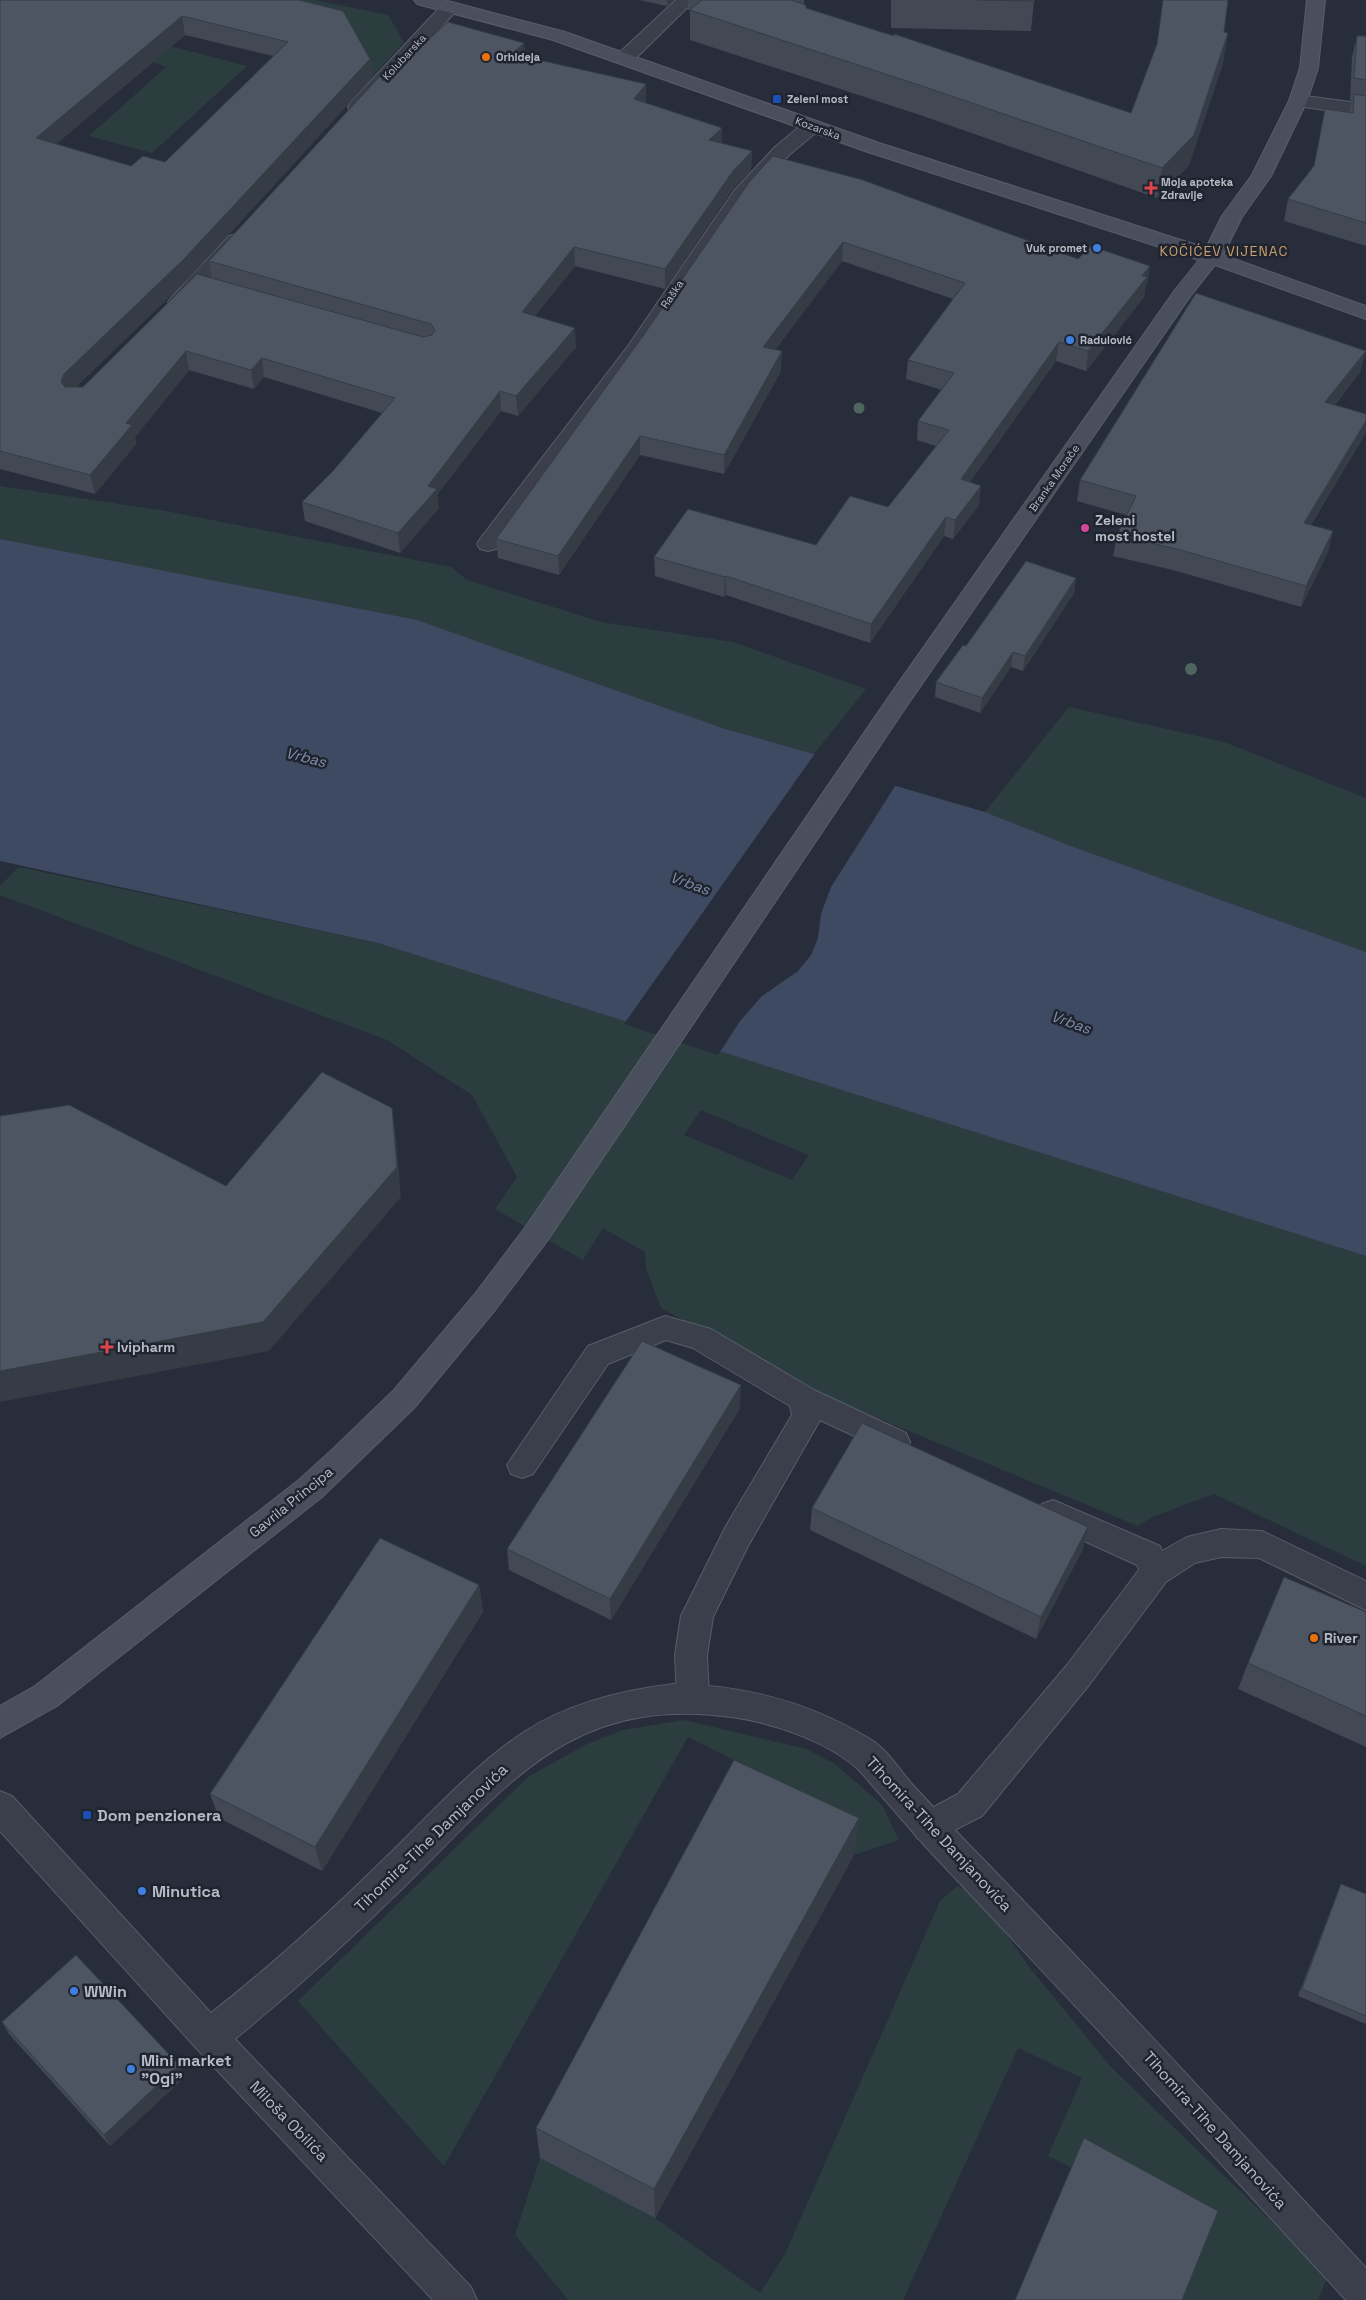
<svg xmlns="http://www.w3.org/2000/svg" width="1366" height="2300" font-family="'Space Grotesk',sans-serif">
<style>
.green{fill:#2c3d3f;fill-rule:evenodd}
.water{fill:#3e4a61}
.pier{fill:#272d3a}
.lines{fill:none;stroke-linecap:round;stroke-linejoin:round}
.lane-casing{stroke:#585d69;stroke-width:2}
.street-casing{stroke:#585d69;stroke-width:2}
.secondary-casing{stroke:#585d69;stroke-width:2}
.lane{fill:#3a3f4b;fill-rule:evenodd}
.street{fill:#3a3f4b;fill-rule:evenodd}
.secondary{fill:#494f5d;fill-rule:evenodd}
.tree{fill:#4f665e}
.wall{fill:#424955;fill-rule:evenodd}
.shaded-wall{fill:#363c45}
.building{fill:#4d5563;stroke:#363c45;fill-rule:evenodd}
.food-dot{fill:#e8710a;stroke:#1f242f;stroke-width:2}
.transit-dot{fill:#1a4fb4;stroke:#1f242f;stroke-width:2}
.health-dot{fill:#e0444e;stroke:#1f242f;stroke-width:2}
.shop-dot{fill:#3f7fe0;stroke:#1f242f;stroke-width:2}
.hotel-dot{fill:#d1479c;stroke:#1f242f;stroke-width:2}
.labels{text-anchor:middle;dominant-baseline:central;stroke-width:5;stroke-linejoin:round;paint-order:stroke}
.far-street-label{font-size:11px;fill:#b6bbc6;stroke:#1f242f}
.far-poi-label{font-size:11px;font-weight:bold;fill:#b6bbc6;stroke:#1f242f;text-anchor:start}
.far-quarter-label{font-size:14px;letter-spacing:1px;fill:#c79d70;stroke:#1f242f}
.poi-label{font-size:14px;font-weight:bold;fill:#b6bbc6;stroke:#1f242f;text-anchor:start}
.street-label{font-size:14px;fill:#b6bbc6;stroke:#1f242f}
.water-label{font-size:15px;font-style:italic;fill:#818faa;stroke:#1f242f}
.near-poi-label{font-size:16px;font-weight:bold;fill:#b6bbc6;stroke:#1f242f;text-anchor:start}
.near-street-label{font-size:16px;fill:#b6bbc6;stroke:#1f242f}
</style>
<rect width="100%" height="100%" fill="#272d3a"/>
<g class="green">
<path d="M229,0h86l73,15 16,27 -126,136 86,-116z"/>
<path d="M166,45l81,21 -95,87 -63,-17 77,-69 -16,-6z"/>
<path d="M0,486l166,25 285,56 16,13 134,42 132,20 133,47 -52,65 -92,-26 -722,-189z"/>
<path d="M1069,707l155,35 142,56v154l-295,-106 -86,-34z"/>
<path d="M19,867l359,76 988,313v310l-152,-72 -62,23 -14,9 -323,-134 -154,-84 -15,-39 -1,-17 -42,-24 -20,32 -88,-51 22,-32 -45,-82 -85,-55 -387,-145v-9zM701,1110l107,45v1l-16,24 -108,-45z"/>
<path d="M684,1720l122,29 29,15 47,41 17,35 -45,15 -121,-57 16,-31 -61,-30 -244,429 -146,-165 230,-224 57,-32 38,-15z"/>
<path d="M957,1886l20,8 53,74 81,99 217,209 -10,24h-141l-105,-132 -24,-12 34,-78 -64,-30 -115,252h-335l-53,-65 25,-77 115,60 105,75 25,-39 155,-353z"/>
</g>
<path class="water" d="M0,539l417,81 305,108 92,26 82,32 89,26 86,34 295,106v304l-988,-313 -378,-82z"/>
<path class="pier" d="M816,752l81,31 -66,104 -10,27 -3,24 -7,17 -13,16 -36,25 -22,25 -22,34 -94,-31z"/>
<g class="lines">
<g class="lane-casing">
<g id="lane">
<path d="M665,1316l46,13 103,61 92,43 4,9 -4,9 -11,4 -75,-35 -72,126 -35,71 -6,38 2,42 -5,10 -11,5 -11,-5 -5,-10 -2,-42 6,-39 45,-90 66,-111 -2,-9 -97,-58 -27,-8 -58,24 -75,110 -11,4 -11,-4 -4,-9 81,-119z"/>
<path d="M1053,1500l107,46 2,5 25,-14 34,-8 41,2 104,50v29l-107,-52 -38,-1 -26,6 -29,19 -77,103 -107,131 -53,27 -12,-5 -5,-11 5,-11 41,-22 109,-129 72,-95 -2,-5 -95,-43 -4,-9 4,-9z"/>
</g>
</g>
<g class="street-casing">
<g id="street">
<path d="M676,0h19l-63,62h-14l-2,-4 2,-4z"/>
<path d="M450,2l6,1 3,4 -3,4 -92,100h-14l-2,-4 2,-4 94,-100z"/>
<path d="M1298,95l68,9v12l-75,-11 -2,-4 2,-4z"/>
<path d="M812,120l7,2 2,4 -2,4 -30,25 -41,44 -106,155 -146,195 -8,2 -8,-2 -3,-5 3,-5 148,-193 106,-155 41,-44 30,-25z"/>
<path d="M236,234l7,2 3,4 -3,4 -58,62 -7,2 -7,-2 -3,-4 3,-4 58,-62z"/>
<path d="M674,1684c70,1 135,18 196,55 17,10 28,29 41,44 24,26 49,53 74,78 129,134 255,270 381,407v32h-20l-236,-257 -185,-197 -66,-76c-29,-27 -82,-46 -121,-52 -164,-25 -227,63 -331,166 -55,54 -112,106 -172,155l236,248 6,13h-44l-236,-251 -197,-218v-40l12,5 199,217c60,-47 116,-98 170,-151 46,-44 89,-94 143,-130 45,-29 98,-42 150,-48z"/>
</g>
</g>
<g class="secondary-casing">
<path id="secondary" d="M414,0h30l121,32 314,111 327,105 16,-32 30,-41 37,-74 11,-33 7,-68h18l-7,68 -11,33 -36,75 -29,41 -19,38 143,51v13l-151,-54 -26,33 -283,409 -359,534 -52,69 -81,98 -92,89 -265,209 -57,32v-32l35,-20 265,-207 34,-31 60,-58 81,-96 52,-69 363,-530 285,-405 24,-30 -334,-109 -312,-111 -136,-36z"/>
</g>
<use href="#lane" class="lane"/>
<use href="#street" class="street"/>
<use href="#secondary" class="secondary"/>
</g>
<g class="tree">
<circle cx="859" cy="408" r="5.5"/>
<circle cx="1191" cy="669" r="6"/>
</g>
<g class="wall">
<path d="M0,0h299l71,59 2,19 -184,201 -113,108h8l129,-109 -3,-17 174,-180 141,-38 1,14 121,27v19l76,25v15l30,8 -1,19 -19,20 -67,99 -90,-23 -40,50 41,31 -58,69 -17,-5 -64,84 2,13 -39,45 -95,-32 -3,-19 31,-31 49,-58 -118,-36 -10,12 -65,-19 -54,67 1,7 -41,50 -95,-25zM185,35l88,21 -108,106 -34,4 -75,-22z"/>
<path d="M639,0h35l-7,6z"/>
<path d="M688,0h116v4l2,4 325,105 93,-81 -1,31 -34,102 -32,33 -237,-83 -230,-75v-30h-2z"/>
<path d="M891,0h143l-3,31 -140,-3z"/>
<path d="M1357,36h9v210l-82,-25 4,-22 25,-32 36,-55 3,-12h-2l2,-43z"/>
<path d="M750,181l397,104 -2,2 -1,10 -58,74 -30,-10 -86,121 9,23 -26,34 -9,-3 -74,107 -144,-48 -2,2 -69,-21 -1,-19 162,-12 72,-38 48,-61 -19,-6 1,-19 24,-31 -36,-11 2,-19 45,-61 -111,-38 -67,89 6,21 -57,103 -84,-19 -81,120 -61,-17 -2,-19 147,-203z"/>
<path d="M1366,351l-6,21 -25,33 31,9v15l-2,7 -53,89 22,6 -5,21 -27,55 -128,-37 -60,-14 4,-21 9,-20 -49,-14 3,-21z"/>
<path d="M1076,578l-2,15 -51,78 -12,-4 -31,46 -45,-16 1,-15 30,-36z"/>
<path d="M740,1408l-129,212 -102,-50 -2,-21z"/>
<path d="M812,1508l271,41 -47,90 -226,-109z"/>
<path d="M479,1585l4,27 -161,259 -103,-53 -9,-24z"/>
<path d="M1366,1612v135l-128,-58 10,-26z"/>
<path d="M854,1855l-199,363 -115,-60 -4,-30z"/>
<path d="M1341,1884l25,10v130l-68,-28 40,-105z"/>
<path d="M2,2022l183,55 -75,69 -101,-112z"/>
</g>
<g class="shaded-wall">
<path d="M667,0h7l-7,6z"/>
<path d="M182,16l3,19 -145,122 -4,-19z"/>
<path d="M1228,33l-5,30 -34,102 -32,33 5,-30z"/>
<path d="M524,43l1,19 -13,-8z"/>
<path d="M370,59l2,19 -184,201 -119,115 -8,-12 3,-8z"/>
<path d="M646,84v19l-12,-4z"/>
<path d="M722,128v19l-13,-7z"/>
<path d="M752,151l-1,19 -19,20 -67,99v-20l68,-98z"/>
<path d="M843,242l-1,19 -79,105v-19z"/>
<path d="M574,247l1,19 -52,65 -1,-19z"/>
<path d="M1150,266l-3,19 -2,2 -1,10 -58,74 2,-20 54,-75z"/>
<path d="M575,328l1,19 -58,69 -2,-20z"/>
<path d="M1059,342l-3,19 -97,137 2,-19z"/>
<path d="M186,351l3,19 -54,67 1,7 -41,50 -5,-19 36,-52z"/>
<path d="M782,351l-1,20 -57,103v-19z"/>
<path d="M1366,351l-6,21 -40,51 5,-21z"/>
<path d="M262,358l2,19 -10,12 -3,-19z"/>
<path d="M500,391l1,20 -64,84 2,13 -39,45 -2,-20 30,-47z"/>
<path d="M1366,421v8l-2,7 -65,108 5,-21z"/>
<path d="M640,436v19l-81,120 -1,-19z"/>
<path d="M981,486l-2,19 -26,34 2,-19z"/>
<path d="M946,517l-2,19 -74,107 1,-19z"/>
<path d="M1333,531l-5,21 -27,55 5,-21z"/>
<path d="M726,576v19l-2,2 1,-20z"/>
<path d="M1076,578l-2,15 -51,78 2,-15z"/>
<path d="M1013,652l-2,15 -31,46 2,-15z"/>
<path d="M392,1108l4,30 5,59 -132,154 -269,51v-31z"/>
<path d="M741,1385l-1,23 -129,212 -1,-21z"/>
<path d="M1088,1527l-5,22 -47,90 5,-22z"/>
<path d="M479,1585l4,27 -161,259 -7,-24z"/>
<path d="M859,1818l-5,37 -199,363 -1,-29z"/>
<path d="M179,2065l6,12 -75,69 -6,-11z"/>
</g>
<g class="building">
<path d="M0,0h299l44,11 27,48 -186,200 -120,115 -3,8 4,5h18l114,-113 226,63 9,-2 3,-5 -4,-6 -222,-63 171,-185 3,5 65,-59 76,21 -12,11 134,30 -12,15 88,29 -13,12 43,11 -19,20 -68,98 -91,-22 -52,65 53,16 -59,68 -16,-5 -72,95 9,3 -39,44 -96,-31 31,-31 62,-73 -133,-40 -11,12 -65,-19 -60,72 6,2 -42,50 -90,-24zM182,16l106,26 -123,120 -22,-6 -12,10 -95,-28z"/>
<path d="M702,0h89l15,5v3l88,28v-2l237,79 26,-69 6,-44h65l-4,32 4,1 -34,102 -32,33 -240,-82 -232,-76z"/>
<path d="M977,0h57l1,1z"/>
<path d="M1357,36h9v44l-12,-2z"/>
<path d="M1354,94l12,2v127l-78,-24 26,-33 11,-57 28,4z"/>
<path d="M773,156l90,24 215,79 13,-13 59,20 -8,10 5,1 -59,74 -29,-9 -98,137 20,7 -26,34 -9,-3 -75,107 -145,-48 -1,1 -71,-20 34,-48 128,36 34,-49 38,11 61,-77 -31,-9 36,-48 -46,-13 57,-77 -122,-41 -80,105 19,4 -58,104 -84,-19 -82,120 -62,-17 147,-203 107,-155z"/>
<path d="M1196,293l170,58 -41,51 41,12v7l-62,102 29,8 -27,55 -129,-37 -60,-14 19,-39 -56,-16z"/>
<path d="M1026,561l50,17 -51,78 -12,-4 -31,46 -46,-16 27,-37 3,1z"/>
<path d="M322,1072l70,36 5,59 -134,155 -263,49v-255l69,-11 157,81z"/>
<path d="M642,1341l99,44 -131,214 -103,-50z"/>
<path d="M862,1423l226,104 -47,90 -229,-109z"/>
<path d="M380,1538l99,47 -164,262 -105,-53z"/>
<path d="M1284,1577l82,35v104l-118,-53z"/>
<path d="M734,1760l125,58 -205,371 -118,-61z"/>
<path d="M1341,1884l25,10v122l-64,-27z"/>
<path d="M76,1955l103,110 -75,70 -102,-113z"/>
<path d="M1084,2138l134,73 -36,89h-167z"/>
</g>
<g class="food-dot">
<circle cx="486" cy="57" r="5"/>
<circle cx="1314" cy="1638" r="5"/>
</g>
<g class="transit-dot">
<rect x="772" y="94" width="10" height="10" rx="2.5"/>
<rect x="82" y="1810" width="10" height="10" rx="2.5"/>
</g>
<g class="health-dot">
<path d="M1148.5 180.5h5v5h5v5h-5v5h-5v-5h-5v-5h5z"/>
<path d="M104.5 1339.5h5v5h5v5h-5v5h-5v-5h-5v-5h5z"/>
</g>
<g class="shop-dot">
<circle cx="1097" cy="248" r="5"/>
<circle cx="1070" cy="340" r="5"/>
<circle cx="142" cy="1891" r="5"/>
<circle cx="74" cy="1991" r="5"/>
<circle cx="131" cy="2069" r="5"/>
</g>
<circle class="hotel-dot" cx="1085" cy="528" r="5"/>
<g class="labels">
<g class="far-street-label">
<text transform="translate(404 57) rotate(-47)">Kolubarska</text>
<text transform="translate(818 128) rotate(20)">Kozarska</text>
<text transform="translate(672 294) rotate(-56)">Raška</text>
<text transform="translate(1054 478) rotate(-55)">Branka Morače</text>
</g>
<g class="far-poi-label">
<text x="496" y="57">Orhideja</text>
<text x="787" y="99">Zeleni most</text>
<text x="1161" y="182">Moja apoteka<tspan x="1161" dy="13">Zdravlje</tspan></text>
<text x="1087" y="248" text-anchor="end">Vuk promet</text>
<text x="1080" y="340">Radulović</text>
</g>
<g class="far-quarter-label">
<text x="1224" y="251">KOČIĆEV VIJENAC</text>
</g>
<g class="poi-label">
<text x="1095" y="520">Zeleni<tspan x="1095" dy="16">most hostel</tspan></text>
<text x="117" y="1347">Ivipharm</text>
<text x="1324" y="1638">River</text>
</g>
<g class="street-label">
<text transform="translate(291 1502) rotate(-39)">Gavrila Principa</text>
</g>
<g class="water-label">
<text transform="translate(306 757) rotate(14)">Vrbas</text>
<text transform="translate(690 883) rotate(20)">Vrbas</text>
<text transform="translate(1071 1022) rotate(20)">Vrbas</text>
</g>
<g class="near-poi-label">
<text x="97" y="1815">Dom penzionera</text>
<text x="152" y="1891">Minutica</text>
<text x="84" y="1991">WWin</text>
<text x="141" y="2060">Mini market<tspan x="141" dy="18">"Ogi"</tspan></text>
</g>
<g class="near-street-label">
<text transform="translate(939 1834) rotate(47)">Tihomira-Tihe Damjanovića</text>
<text transform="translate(431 1838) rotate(-44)">Tihomira-Tihe Damjanovića</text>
<text transform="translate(289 2121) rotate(46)">Miloša Obilića</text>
<text transform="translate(1215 2130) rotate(48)">Tihomira-Tihe Damjanovića</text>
</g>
</g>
</svg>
